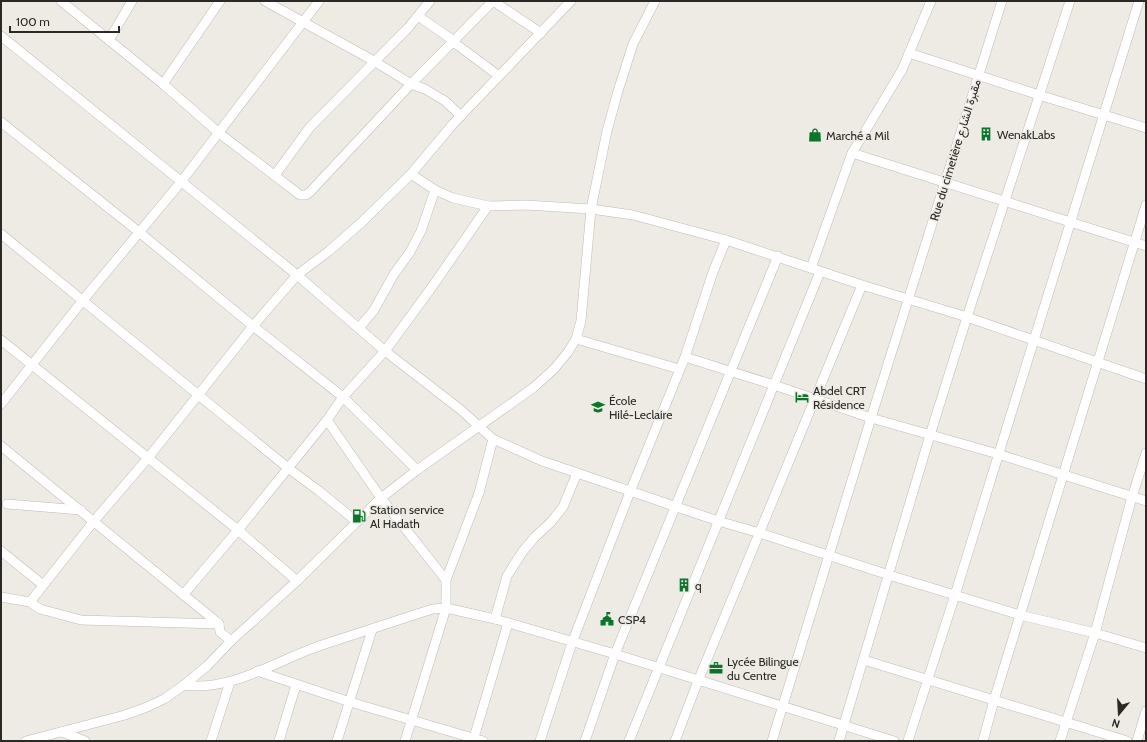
<svg xmlns="http://www.w3.org/2000/svg" width="1147" height="742" font-family="Cabin,Vazirmatn,sans-serif">
<style>
.lines{fill:none;stroke-linecap:round;stroke-linejoin:round}
.minor-casing{stroke:#bfbbb5;stroke-width:10}
.minor{stroke:#fff;stroke-width:9}
.labels{text-anchor:middle;dominant-baseline:central;stroke-width:3.5;stroke-linejoin:round;paint-order:stroke}
.poi-label{font-size:12px;fill:#2a2926;stroke:#eeebe4;text-anchor:start}
.street-label{font-size:12px;fill:#2a2926;stroke:#eeebe4}
</style>
<rect width="100%" height="100%" fill="#eeebe4"/>
<g class="lines">
<g class="minor-casing">
<g id="minor">
<path d="M61,1l102,83 56,49 81,62h6l4,-3 101,-108 82,-83"/>
<path d="M265,1l109,60 37,23 14,5 20,12 16,15"/>
<path d="M493,1l48,32"/>
<path d="M418,16l36,25 2,3 43,32"/>
<path d="M1,36l296,239 88,76 76,59 32,29 49,22 176,60 42,12 129,42 131,40 75,18 51,15"/>
<path d="M109,40l23,-39"/>
<path d="M909,53l130,42 107,33"/>
<path d="M163,84l57,-83"/>
<path d="M1,122l138,110 114,94 90,71 74,73"/>
<path d="M852,153l294,93"/>
<path d="M411,174l24,16 18,8 35,8 37,-1 66,4 42,6 93,25 136,45 105,32 179,62"/>
<path d="M275,175l35,-48 98,-99 22,-27"/>
<path d="M1,234l287,234 31,23 38,31"/>
<path d="M811,268l41,-115 50,-83 29,-69"/>
<path d="M359,328l15,-18 20,-36 16,-22 11,-21 14,-41"/>
<path d="M576,339l103,30"/>
<path d="M1,340l237,190 59,51"/>
<path d="M685,357l89,28 97,33 127,36 148,47"/>
<path d="M1,404l82,-104 98,-118 138,-181"/>
<path d="M327,420l54,78 65,82"/>
<path d="M1,446l211,172 7,6 1,8 11,9"/>
<path d="M7,504l74,6"/>
<path d="M1,551l42,34"/>
<path d="M183,595l55,-65 89,-110 16,-23 42,-46 47,-64 56,-81"/>
<path d="M1,597l29,5 10,7 41,11 138,4"/>
<path d="M30,602l64,-81 54,-63 105,-132 44,-51 32,-24 33,-29 49,-48 42,-50 118,-123"/>
<path d="M495,619l12,-43 16,-25 12,-14 16,-15 12,-15 14,-34"/>
<path d="M864,660l263,81"/>
<path d="M257,671l93,31 133,39"/>
<path d="M184,685c46,7 92,-24 135,-39 34,-11 67,-22 101,-33l13,-4 13,-1 49,11 120,35 279,87"/>
<path d="M62,732l23,9"/>
<path d="M26,741l99,-26 22,-8 17,-8 20,-14 23,-19 24,-25 66,-60 84,-83 36,-28 116,-82 21,-19 14,-17 8,-13 5,-18 10,-112 16,-78 11,-40 15,-47 22,-43"/>
<path d="M211,741l19,-59"/>
<path d="M279,741l17,-56"/>
<path d="M337,741l35,-111"/>
<path d="M405,741l41,-133v-28l33,-87 14,-54"/>
<path d="M473,741l35,-118"/>
<path d="M540,741l32,-98 58,-151 55,-135 28,-85 13,-32"/>
<path d="M585,741l30,-87 163,-398"/>
<path d="M629,741l191,-469"/>
<path d="M675,741l23,-60 164,-396"/>
<path d="M772,741l99,-323 131,-417"/>
<path d="M839,741l91,-306 37,-118 103,-316"/>
<path d="M908,741l47,-146 184,-594"/>
<path d="M983,741l11,-41 152,-495"/>
<path d="M1060,741l35,-108 37,-136 14,-44"/>
<path d="M1137,741l9,-30"/>
</g>
</g>
<use href="#minor" class="minor"/>
</g>
<defs>
<g id="building-bare" transform="scale(1.08)"><path d="M-4-6H4V6H1V3H-1V6H-4ZM-2.5-4.3h1.7v1.8h-1.7ZM.8-4.3h1.7v1.8H.8ZM-2.5-1h1.7V.8h-1.7ZM.8-1h1.7V.8H.8Z" fill="#09772a" stroke="#eeebe4" stroke-width="2.5" paint-order="stroke"/></g>
<g id="shop-bare" transform="scale(1.08)"><path d="M-5-2.5h2.3a2.7 3.5 0 0 1 5.4 0H5L5.5 6h-11ZM-1.5-2.5h3a1.5 2.3 0 0 0-3 0Z" fill="#09772a" stroke="#eeebe4" stroke-width="2.5" paint-order="stroke"/></g>
<g id="hotel-bare" transform="scale(1.08)"><path d="M-6-4.5h1.5V1H6V5H4.5V3h-9V5H-6ZM-4 0a1.8 1.8 0 1 1 3.6 0ZM.5 0V-2.5h3Q6-2.5 6 0Z" fill="#09772a" stroke="#eeebe4" stroke-width="2.5" paint-order="stroke"/></g>
<g id="school-bare" transform="scale(1.08)"><path d="M0-5L7-2L0 1L-7-2ZM-4 1L0 2.5L4 1V4Q0 6-4 4Z" fill="#09772a" stroke="#eeebe4" stroke-width="2.5" paint-order="stroke"/></g>
<g id="fuel-bare" transform="scale(1.08)"><path d="M-5.5-6h7V0h2V4h1.3V-2.5L3-4.5l.8-.8L6-3V5H2.5V1h-1V6h-7ZM-4.2-4.7v3.2H.2V-4.7Z" fill="#09772a" stroke="#eeebe4" stroke-width="2.5" paint-order="stroke"/></g>
<g id="civic-bare" transform="scale(1.08)"><path d="M-.6-6.5H3V-4.5H.6V-3L4-1V1h2V6H-6V1h2V-1L-.6-3ZM-1.2 2.5V6h2.4V2.5Z" fill="#09772a" stroke="#eeebe4" stroke-width="2.5" paint-order="stroke"/></g>
<g id="office-bare" transform="scale(1.08)"><path d="M-6-3h4V-5.5h4V-3h4V5H-6ZM-1-4.5V-3h2v-1.5ZM-6 0V1H6V0Z" fill="#09772a" stroke="#eeebe4" stroke-width="2.5" paint-order="stroke"/></g>
</defs>
<g fill-rule="evenodd">
<use href="#building-bare" x="986" y="134"/>
<use href="#shop-bare" x="815" y="135"/>
<use href="#hotel-bare" x="802" y="397"/>
<use href="#school-bare" x="598" y="407"/>
<use href="#fuel-bare" x="359" y="516"/>
<use href="#building-bare" x="684" y="585"/>
<use href="#civic-bare" x="607" y="619"/>
<use href="#office-bare" x="716" y="668"/>
</g>
<g class="labels">
<g class="poi-label">
<text x="997" y="134">WenakLabs</text>
<text x="826" y="135">Marché a Mil</text>
<text x="813" y="390">Abdel CRT<tspan x="813" dy="14">Résidence</tspan></text>
<text x="609" y="400">École<tspan x="609" dy="14">Hilé-Leclaire</tspan></text>
<text x="370" y="509">Station service<tspan x="370" dy="14">Al Hadath</tspan></text>
<text x="695" y="585">q</text>
<text x="618" y="619">CSP4</text>
<text x="727" y="661">Lycée Bilingue<tspan x="727" dy="14">du Centre</tspan></text>
</g>
<g class="street-label">
<text transform="translate(955 150) rotate(-73)">Rue du cimetière مقبرة الشارع</text>
</g>
</g>
<rect width="1147" height="742" fill="none" stroke="#2a2926" stroke-width="4"/>
<g transform="translate(1119 714) rotate(198)" stroke="#eeebe4" stroke-width="3" paint-order="stroke">
<path d="M0-3L7 15L0 10L-7 15Z" fill="#2a2926"/>
<text y="-6" font-size="11" font-weight="bold" text-anchor="middle" fill="#2a2926">N</text>
</g>
<path d="M10 26v6h109v-6" fill="none" stroke="#2a2926" stroke-width="2"/>
<text x="16" y="26" font-size="12" fill="#2a2926" stroke="#eeebe4" stroke-width="3" paint-order="stroke">100 m</text>
</svg>
